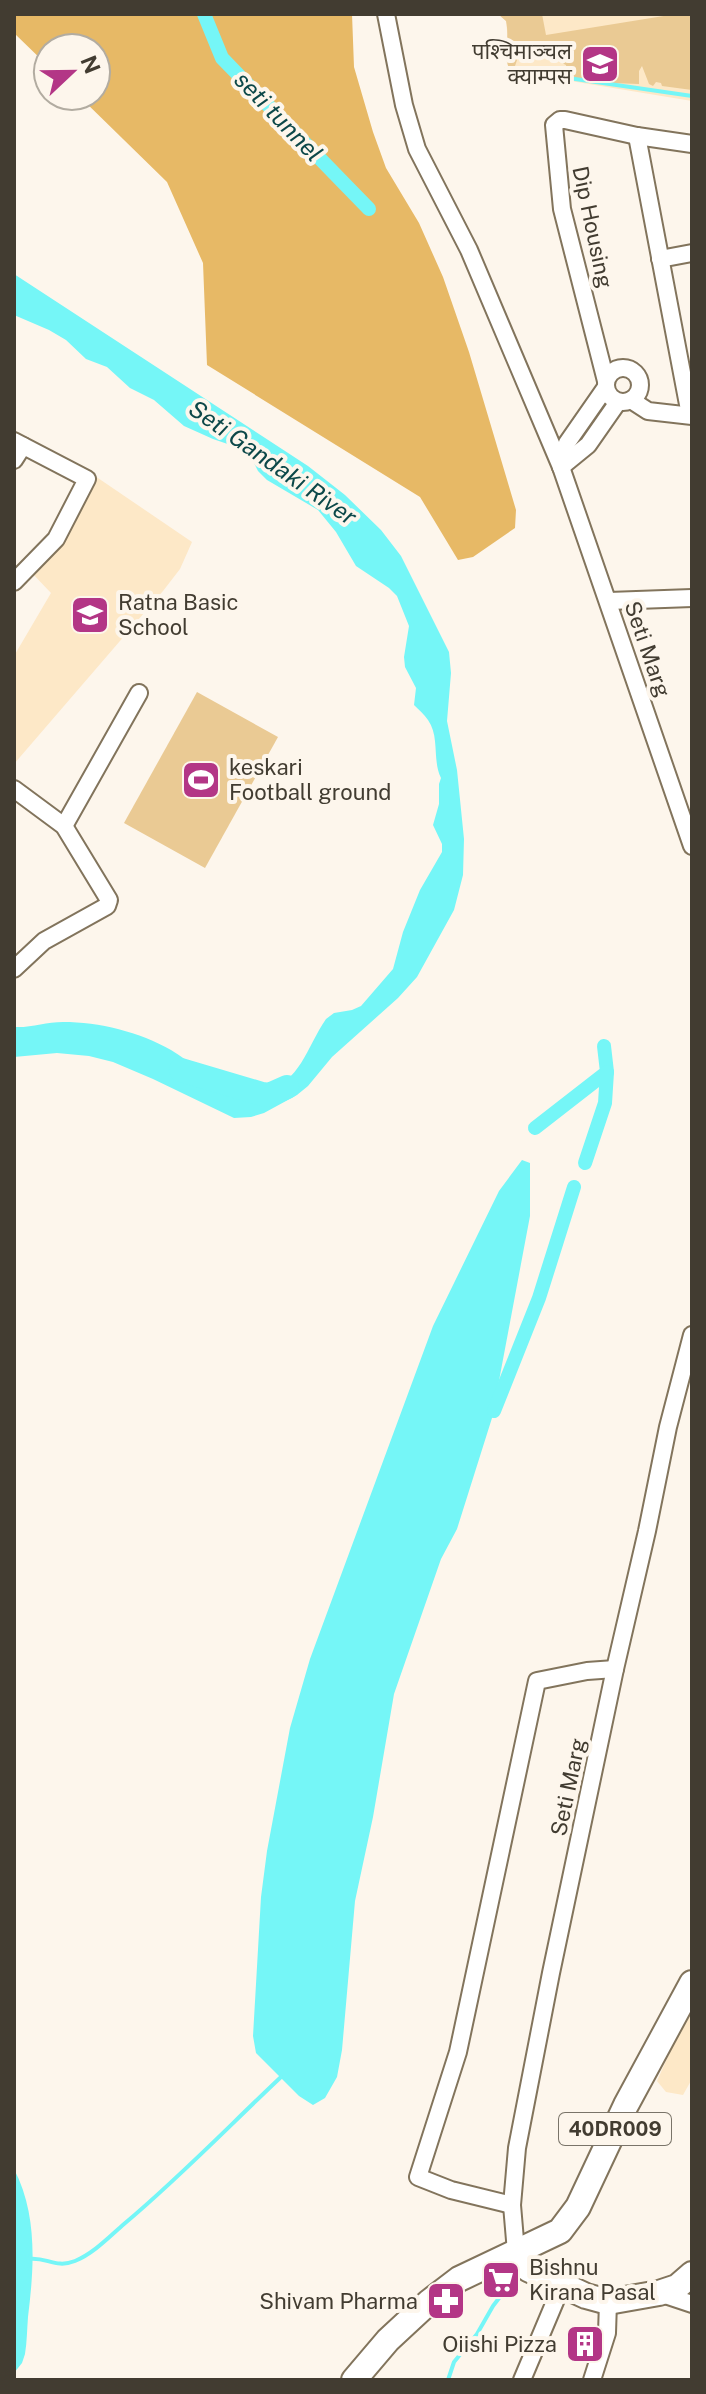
<svg xmlns="http://www.w3.org/2000/svg" width="706" height="2394" font-family="'Public Sans','Noto Sans Devanagari',sans-serif">
<style>
.built{fill:#fde8c7}
.green{fill:#eaca94}
.forest{fill:#e7b966}
.water{fill:#75f6f7}
.lines{fill:none;stroke-linecap:round;stroke-linejoin:round}
.stream{stroke:#75f6f7;stroke-width:4}
.canal{stroke:#75f6f7;stroke-width:14}
.river{stroke:#75f6f7;stroke-width:24}
.street-casing{stroke:#82745c;stroke-width:20}
.primary-casing{stroke:#82745c;stroke-width:28}
.street{stroke:#fff;stroke-width:16}
.primary{stroke:#fff;stroke-width:24}
.labels{text-anchor:middle;dominant-baseline:central;stroke-width:8;stroke-linejoin:round;paint-order:stroke}
.shield{fill:#fdf6ec;stroke:#7a7469;stroke-width:2}
.shield-label{font-size:20px;font-weight:bold;fill:#423c31}
.poi-label{font-size:22px;fill:#423c31;stroke:#fdf6ec;text-anchor:end}
.street-label{font-size:22px;fill:#423c31;stroke:#fdf6ec}
.water-label{font-size:24px;font-style:italic;fill:#0c4849;stroke:#fdf6ec}
</style>
<rect width="100%" height="100%" fill="#fdf6ec"/>
<g class="built">
<path d="M498,14h194v87l-182,-30 -5,-14 3,-17 -2,-19z"/>
<path d="M95,476l97,66 -12,27 -17,22 -149,173v-108l37,-63 -20,-21z"/>
<path d="M690,2016l2,1v62l-9,16 -17,-3 -9,-11 16,-36z"/>
</g>
<g class="green">
<path d="M498,14h44l4,21 130,-21h16v76l-30,-4 -1,-3 -5,-1 -3,4 -4,-2 -7,-18 -3,5v13l-27,-1 -44,-6 -2,-12 -4,-2 -5,-14 -13,-2 -6,3v-2l-10,1 1,11 -11,-3 -3,9 3,4 -9,-1c-6,-17 1,-30 -3,-48z"/>
<path d="M197,692l81,45 -73,131 -81,-45z"/>
</g>
<path class="forest" d="M14,14h338l2,53 19,65 13,36 33,55 24,54 26,75 47,158 -1,18 -42,29 -15,3 -38,-63 -213,-132 -4,-102 -36,-81 -88,-86h17v-48h-48v18l-34,-33z"/>
<g class="water">
<path d="M14,274l294,192 37,29 36,35 20,26 48,96 2,21 -4,48 10,49 7,69 -1,36 -9,35 -37,67 -19,21 -66,59 -24,29 -11,9 -33,18 -13,4 -17,1 -81,-39 -40,-17 -24,-6 -32,-3 -43,4v-30c17,1 32,-5 49,-5 36,0 77,10 108,28 19,11 36,28 55,40 12,5 24,5 37,2 38,-10 43,-44 63,-73l8,-6 18,-3 9,-4 32,-37 10,-37 17,-42 22,-38v-8l-9,-19 6,-21v-20l2,-6c-9,-18 -1,-41 -13,-58 -4,-6 -10,-11 -14,-15l2,-17 -11,-21 -1,-10 5,-31 -12,-30 -8,-8 -33,-22 -20,-34 -18,-22 -51,-30 -9,-9 -10,-20 -35,-12 -29,-13 -30,-26 -24,-12 -23,-21 -21,-8 -20,-19 -17,-10 -35,-15z"/>
<path d="M522,1160l8,3v53l-38,202 -35,111 -16,30 -47,135 -21,123 -18,84 -13,149 -5,27 -12,21 -12,7 -14,-9 -43,-43 -3,-17 8,-139 6,-46 23,-123 20,-69 123,-333 66,-135z"/>
<path d="M14,2169c24,46 20,99 14,148 -1,12 -1,25 -3,37l-3,9 -8,10z"/>
</g>
<g class="lines">
<g class="stream">
<path d="M506,69l186,27"/>
<path d="M28,2259c18,-3 27,10 47,2 19,-8 34,-24 49,-37 55,-46 105,-98 157,-147"/>
<path d="M448,2380l6,-18 23,-28 16,-28 19,-25"/>
</g>
<g class="canal">
<path d="M204,14l18,44 147,151"/>
<path d="M535,1128l72,-56 -3,-26"/>
<path d="M585,1163l20,-60 2,-31"/>
<path d="M494,1411l45,-113 35,-111"/>
</g>
<path class="river" d="M181,1070l81,24 7,1 18,-8"/>
<g class="street-casing">
<g id="street">
<path d="M386,14l18,91 13,44 52,101 92,217 131,379"/>
<path d="M637,136l53,279"/>
<path d="M660,259l32,-6"/>
<circle cx="623" cy="385" r="17"/>
<path d="M606,381l-44,-172 -8,-84 6,-5h5l72,16 55,8"/>
<path d="M631,400l17,11 44,5"/>
<path d="M14,441l73,38 -31,60 -42,43"/>
<path d="M14,460l9,-14"/>
<path d="M561,467l6,-24 39,-56"/>
<path d="M561,467l27,-22 30,-43"/>
<path d="M609,601l83,-3"/>
<path d="M14,789l50,37 45,74 -2,6 -63,35 -30,28"/>
<path d="M64,826l75,-133"/>
<path d="M512,2205l-61,-15 -33,-13 40,-125 79,-371 50,-10 28,-2"/>
<path d="M516,2252l-4,-47 5,-57 34,-175 64,-304 32,-138 21,-104 24,-92"/>
<path d="M659,2293l33,11"/>
<path d="M522,2380l40,-95"/>
<path d="M592,2380l15,-47 1,-31"/>
</g>
</g>
<g class="primary-casing">
<g id="primary">
<path d="M516,2252l12,17 58,27 22,6 51,-9 18,-6 15,-13"/>
<path d="M354,2380l34,-40 41,-38 30,-23 101,-48 18,-24 48,-102 66,-122"/>
</g>
</g>
<use href="#street" class="street"/>
<use href="#primary" class="primary"/>
</g>
<defs>
<g id="university-square" transform="scale(2)"><rect x="-9" y="-9" width="18" height="18" rx="4" fill="#b33686" stroke="#fdf6ec"/><path d="M0-5L7-2L0 1L-7-2ZM-4 1L0 2.5L4 1V4Q0 6-4 4Z" fill="#fff"/></g>
<g id="school-square" transform="scale(2)"><rect x="-9" y="-9" width="18" height="18" rx="4" fill="#b33686" stroke="#fdf6ec"/><path d="M0-5L7-2L0 1L-7-2ZM-4 1L0 2.5L4 1V4Q0 6-4 4Z" fill="#fff"/></g>
<g id="stadium-square" transform="scale(2)"><rect x="-9" y="-9" width="18" height="18" rx="4" fill="#b33686" stroke="#fdf6ec"/><path d="M0-5a6.5 5 0 1 0 0 10a6.5 5 0 1 0 0-10ZM-3.5-1.8h7v3.6h-7Z" fill="#fff"/></g>
<g id="supermarket-square" transform="scale(2)"><rect x="-9" y="-9" width="18" height="18" rx="4" fill="#b33686" stroke="#fdf6ec"/><path d="M-6-5.5h2.5l.6 2H6L4.5 2H-2.5L-4.4-4H-6ZM-1.5 3.2a1.3 1.3 0 1 0 .1 0ZM3 3.2a1.3 1.3 0 1 0 .1 0Z" fill="#fff"/></g>
<g id="pharmacy-square" transform="scale(2)"><rect x="-9" y="-9" width="18" height="18" rx="4" fill="#b33686" stroke="#fdf6ec"/><path d="M-2-6h4v4h4v4h-4v4h-4v-4h-4v-4h4Z" fill="#fff"/></g>
<g id="building-square" transform="scale(2)"><rect x="-9" y="-9" width="18" height="18" rx="4" fill="#b33686" stroke="#fdf6ec"/><path d="M-4-6H4V6H1V3H-1V6H-4ZM-2.5-4.3h1.7v1.8h-1.7ZM.8-4.3h1.7v1.8H.8ZM-2.5-1h1.7V.8h-1.7ZM.8-1h1.7V.8H.8Z" fill="#fff"/></g>
</defs>
<g fill-rule="evenodd">
<use href="#university-square" x="600" y="64"/>
<use href="#school-square" x="90" y="615"/>
<use href="#stadium-square" x="201" y="780"/>
<use href="#supermarket-square" x="501" y="2280"/>
<use href="#pharmacy-square" x="446" y="2301"/>
<use href="#building-square" x="585" y="2344"/>
</g>
<g class="labels">
<rect class="shield" x="559" y="2113" width="112" height="32" rx="6"/>
<g class="shield-label">
<text x="615" y="2129">40DR009</text>
</g>
<g class="poi-label">
<text x="572" y="51">पश्‍चिमाञ्‍चल<tspan x="572" dy="25">क्याम्पस</tspan></text>
<text x="118" y="602" text-anchor="start">Ratna Basic<tspan x="118" dy="25">School</tspan></text>
<text x="229" y="767" text-anchor="start">keskari<tspan x="229" dy="25">Football ground</tspan></text>
<text x="529" y="2267" text-anchor="start">Bishnu<tspan x="529" dy="25">Kirana Pasal</tspan></text>
<text x="418" y="2301">Shivam Pharma</text>
<text x="557" y="2344">Oiishi Pizza</text>
</g>
<g class="street-label">
<text transform="translate(593 227) rotate(78)">Dip Housing</text>
<text transform="translate(648 649) rotate(71)">Seti Marg</text>
<text transform="translate(568 1787) rotate(-78)">Seti Marg</text>
</g>
<g class="water-label">
<text transform="translate(279 116) rotate(46)">seti tunnel</text>
<text transform="translate(273 462) rotate(35)">Seti Gandaki River</text>
</g>
</g>
<rect width="706" height="2394" fill="none" stroke="#423c31" stroke-width="32"/>
<g transform="translate(72 72) rotate(68)"><circle r="38" fill="#fdf6ec" stroke="#b2aca1" stroke-width="2"/>
<path d="M0-6L14 30L0 20L-14 30Z" fill="#b33686"/>
<text y="-12" font-size="22" font-weight="bold" text-anchor="middle" fill="#423c31">N</text>
</g>
</svg>
